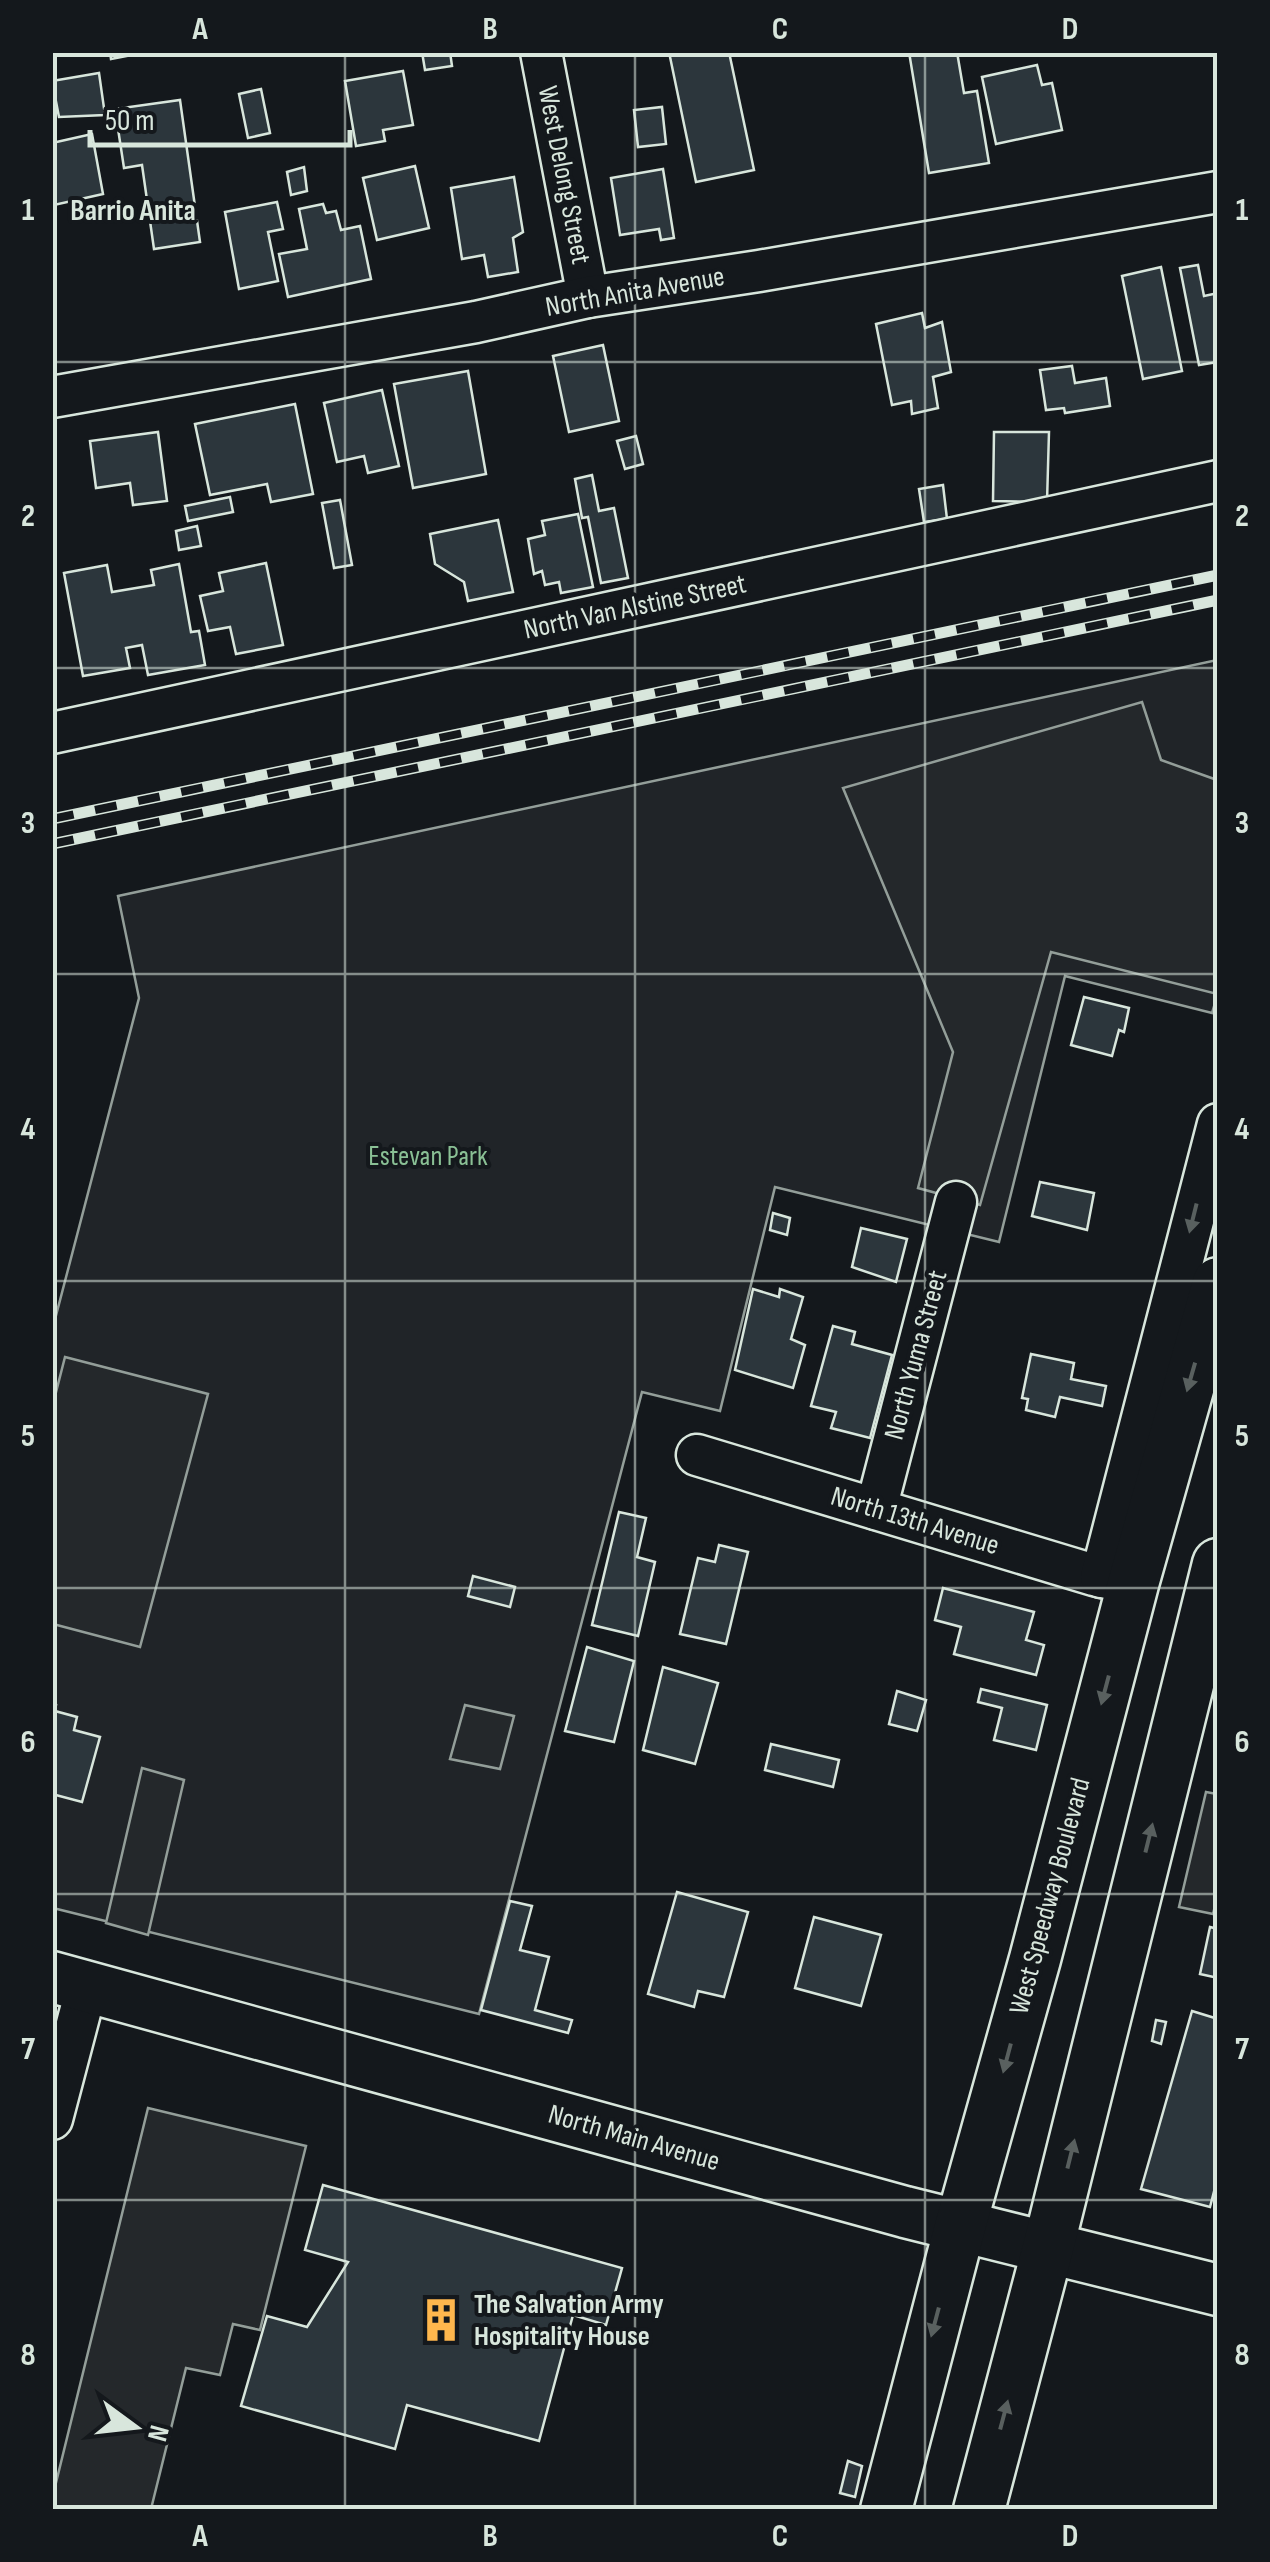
<svg xmlns="http://www.w3.org/2000/svg" width="1270" height="2562" font-family="'Sofia Sans Condensed',sans-serif">
<style>
.green{fill:#202428;stroke:#939e99;stroke-width:2.5}
.parking{fill:#24282b;stroke:#939e99;stroke-width:2.5}
.building{fill:#2c363c;stroke:#d8e6dc;stroke-width:2.5}
.lines{fill:none;stroke-linecap:round;stroke-linejoin:round}
.minor-casing{stroke:#d8e6dc;stroke-width:45}
.major-casing{stroke:#d8e6dc;stroke-width:55}
.minor{stroke:#14181c;stroke-width:40}
.major{stroke:#14181c;stroke-width:50}
.rail-casing{stroke:#d8e6dc;stroke-width:11}
.rail{stroke:#14181c;stroke-width:8;stroke-dasharray:22;stroke-linecap:butt}
.oneway{fill:#59605f}
.grid{fill:none;stroke:#d8e6dc;stroke-width:2.5;stroke-opacity:0.55}
.labels{text-anchor:middle;dominant-baseline:central;stroke-width:8;stroke-linejoin:round;paint-order:stroke}
.street-label{font-size:28px;fill:#d8e6dc;stroke:#14181c}
.park-label{font-size:28px;fill:#8ac095;stroke:#14181c}
.poi-label{font-size:28px;font-weight:bold;fill:#d8e6dc;stroke:#14181c;text-anchor:start}
.neighbourhood-label{font-size:30px;font-weight:bold;fill:#d8e6dc;stroke:#14181c}
.neatline{fill:none;stroke:#d8e6dc;stroke-width:4}
.grid-label{font-size:32px;text-anchor:middle;font-weight:bold;fill:#d8e6dc}
</style>
<rect width="100%" height="100%" fill="#14181c"/>
<path class="green" d="M1217,660l1,333 -6,20 -147,-37 -66,266 -224,-55 -55,224 -78,-19 -163,622 -426,-106v-581l86,-329 -21,-102z"/>
<g class="parking">
<path d="M1142,702l19,58 56,20v214l-166,-42 -71,253 -62,-17 35,-136 -110,-264z"/>
<path d="M65,1357l143,37 -68,253 -87,-23v-220z"/>
<path d="M465,1705l49,11 -14,53 -50,-10z"/>
<path d="M142,1768l42,12 -36,155 -42,-12z"/>
<path d="M1206,1792l11,2 1,100 -5,20 -34,-7z"/>
<path d="M148,2108l158,38 -46,184 -27,-6 -13,51 -34,-7 -35,141h-98v-14z"/>
</g>
<g class="building">
<path d="M110,52h37l-36,7z"/>
<path d="M422,52h28l2,14 -27,4z"/>
<path d="M669,52h60l25,118 -58,12z"/>
<path d="M909,52h48l7,41 13,-2 12,72 -60,10z"/>
<path d="M1037,65l5,20 10,-2 10,47 -66,14 -14,-67z"/>
<path d="M403,71l10,54 -30,5 2,11 -29,5 -11,-65z"/>
<path d="M99,73l6,42 -46,2 -7,-36z"/>
<path d="M261,89l9,44 -22,5 -9,-44z"/>
<path d="M180,100l20,142 -46,7 -12,-84 -18,3 -9,-59z"/>
<path d="M662,107l4,37 -28,3 -4,-37z"/>
<path d="M92,134l11,60 -49,11 -2,-62z"/>
<path d="M415,166l14,62 -52,12 -14,-62z"/>
<path d="M304,167l3,24 -16,4 -4,-23z"/>
<path d="M663,169l11,69 -13,2 -2,-11 -39,6 -9,-57z"/>
<path d="M514,177l9,55 -10,6 5,34 -30,5 -4,-22 -22,4 -11,-71z"/>
<path d="M277,202l6,27 -15,3 10,49 -39,8 -14,-77z"/>
<path d="M323,204l3,9 10,-2 5,19 19,-4 11,53 -83,18 -9,-43 28,-5 -8,-40z"/>
<path d="M1198,265l6,31 14,-3v69l-19,3 -19,-97z"/>
<path d="M1161,267l21,104 -39,8 -21,-103z"/>
<path d="M922,313l3,15 17,-6 9,50 -18,5 5,31 -26,6 -1,-13 -19,4 -16,-81z"/>
<path d="M603,345l16,76 -50,11 -16,-76z"/>
<path d="M1072,366l3,17 31,-5 4,28 -45,7 -1,-5 -18,2 -6,-40z"/>
<path d="M468,371l18,103 -73,14 -19,-104z"/>
<path d="M382,390l17,76 -31,7 -4,-17 -27,6 -13,-59z"/>
<path d="M295,404l18,90 -42,8 -4,-18 -57,11 -15,-71z"/>
<path d="M158,432l9,69 -34,4 -3,-22 -34,5 -6,-47z"/>
<path d="M994,432h55l-2,70 -54,-1z"/>
<path d="M636,436l7,28 -18,5 -8,-28z"/>
<path d="M592,475l7,36 15,-3 14,70 -27,5 -13,-66 -6,1 -7,-39z"/>
<path d="M943,485l4,34 -23,3 -5,-33z"/>
<path d="M230,497l3,15 -45,9 -3,-15z"/>
<path d="M340,500l12,65 -18,3 -12,-65z"/>
<path d="M578,514l15,73 -32,6 -2,-11 -14,3 -3,-14 -8,3 -6,-35 17,-4 -3,-14z"/>
<path d="M498,520l15,72 -45,9 -4,-19 -29,-18 -5,-30z"/>
<path d="M197,526l4,20 -22,4 -3,-19z"/>
<path d="M266,563l17,82 -47,9 -6,-27 -22,4 -8,-35 23,-5 -4,-18z"/>
<path d="M179,564l12,68 8,-1 6,34 -57,10 -6,-30 -16,3 4,20 -47,8 -19,-103 43,-8 5,27 42,-7 -3,-15z"/>
<path d="M1084,997l45,11 -5,24 -5,-2 -7,26 -41,-11z"/>
<path d="M1040,1182l54,11 -7,37 -55,-14z"/>
<path d="M773,1213l17,5 -3,17 -17,-5z"/>
<path d="M861,1228l46,11 -11,43 -44,-15z"/>
<path d="M753,1289l26,8 1,-8 23,8 -12,42 14,6 -12,43 -58,-18z"/>
<path d="M833,1326l22,6 -3,12 40,11 -22,83 -39,-10 5,-16 -25,-6z"/>
<path d="M1031,1354l43,9 -3,16 35,7 -4,20 -42,-9 -5,20 -29,-7 2,-11 -6,-1z"/>
<path d="M619,1512l27,6 -9,39 18,5 -17,74 -46,-11z"/>
<path d="M719,1545l29,7 -22,92 -46,-10 18,-76 17,4z"/>
<path d="M473,1576l42,11 -5,20 -42,-11z"/>
<path d="M943,1588l91,24 -8,28 18,5 -8,30 -82,-21 7,-27 -26,-7z"/>
<path d="M587,1647l47,14 -20,81 -49,-11z"/>
<path d="M663,1667l55,16 -23,81 -52,-14z"/>
<path d="M981,1689l66,16 -11,45 -42,-10 8,-32 -24,-6z"/>
<path d="M897,1691l29,9 -9,31 -28,-7z"/>
<path d="M52,1704l4,1 -1,6 22,6 -3,13 26,7 -18,65 -30,-8z"/>
<path d="M771,1744l68,16 -6,27 -68,-17z"/>
<path d="M677,1892l71,20 -24,85 -26,-6 -4,16 -46,-13z"/>
<path d="M510,1901l22,5 -12,44 29,7 -14,53 37,10 -4,13 -87,-23z"/>
<path d="M814,1917l67,18 -20,71 -66,-18z"/>
<path d="M1210,1927l8,2v49l-18,-4z"/>
<path d="M1192,2011l26,8v157l-8,31 -69,-18z"/>
<path d="M1156,2020l10,2 -5,22 -9,-3z"/>
<path d="M323,2185l299,83 -16,57 -33,-10 -34,126 -132,-36 -12,44 -154,-43 26,-90 40,11 41,-65 -43,-12z"/>
<path d="M848,2461l14,5 -7,31 -15,-4z"/>
</g>
<g class="lines">
<g class="minor-casing">
<g id="minor">
<path d="M541,52l47,245"/>
<path d="M52,397l424,-75 112,-25 171,-26 459,-79"/>
<path d="M52,733l1166,-252"/>
<path d="M697,1455l397,120 31,7"/>
<path d="M876,1509l80,-307"/>
<path d="M1101,1577l117,-453"/>
<path d="M52,2119l35,-133"/>
</g>
</g>
<g class="major-casing">
<g id="major">
<path d="M52,1977l853,235 313,78"/>
<path d="M886,2510l74,-283 75,-268 98,-375 85,-301"/>
<path d="M979,2510l69,-262 170,-684"/>
</g>
</g>
<use href="#minor" class="minor"/>
<use href="#major" class="major"/>
<g class="rail-casing">
<g id="rail">
<path d="M52,819l1166,-244"/>
<path d="M52,844l1166,-244"/>
</g>
</g>
<use href="#rail" class="rail"/>
</g>
<defs><path id="oneway-solid" d="M-6-.8H1V-3.2L6.5 0L1 3.2V.8H-6Z" transform="scale(2.5)"/></defs>
<g class="oneway">
<use href="#oneway-solid" transform="translate(1193 1218) rotate(104)"/>
<use href="#oneway-solid" transform="translate(1191 1377) rotate(106)"/>
<use href="#oneway-solid" transform="translate(1105 1690) rotate(105)"/>
<use href="#oneway-solid" transform="translate(1149 1838) rotate(-76)"/>
<use href="#oneway-solid" transform="translate(1007 2058) rotate(105)"/>
<use href="#oneway-solid" transform="translate(1071 2154) rotate(-76)"/>
<use href="#oneway-solid" transform="translate(935 2322) rotate(105)"/>
<use href="#oneway-solid" transform="translate(1004 2415) rotate(-75)"/>
</g>
<path class="grid" d="M345,52v2458M635,52v2458M925,52v2458M52,362h1166M52,668h1166M52,974h1166M52,1281h1166M52,1588h1166M52,1894h1166M52,2200h1166"/>
<defs>
<g id="building-bare" transform="scale(3.45)"><path d="M-4-6H4V6H1V3H-1V6H-4ZM-2.5-4.3h1.7v1.8h-1.7ZM.8-4.3h1.7v1.8H.8ZM-2.5-1h1.7V.8h-1.7ZM.8-1h1.7V.8H.8Z" fill="#ffb74d" stroke="#14181c" stroke-width="2.5" paint-order="stroke"/></g>
</defs>
<g fill-rule="evenodd">
<use href="#building-bare" x="441" y="2320"/>
</g>
<g class="labels">
<g class="street-label">
<text transform="translate(564 175) rotate(79)">West Delong Street</text>
<text transform="translate(635 292) rotate(-10)">North Anita Avenue</text>
<text transform="translate(635 607) rotate(-12)">North Van Alstine Street</text>
<text transform="translate(916 1355) rotate(-75)">North Yuma Street</text>
<text transform="translate(915 1521) rotate(17)">North 13th Avenue</text>
<text transform="translate(1050 1896) rotate(-75)">West Speedway Boulevard</text>
<text transform="translate(634 2138) rotate(16)">North Main Avenue</text>
</g>
<g class="park-label">
<text x="428" y="1156">Estevan Park</text>
</g>
<g class="poi-label">
<text x="474" y="2304">The Salvation Army<tspan x="474" dy="32">Hospitality House</tspan></text>
</g>
<g class="neighbourhood-label">
<text x="133" y="211">Barrio Anita</text>
</g>
</g>
<rect width="1270" height="2562" fill="none" stroke="#14181c" stroke-width="110"/>
<g transform="translate(135 2427) rotate(105)" stroke="#14181c" stroke-width="8" paint-order="stroke">
<path d="M0-8L18 38L0 25L-18 38Z" fill="#d8e6dc"/>
<text y="-15" font-size="28" font-weight="bold" text-anchor="middle" fill="#d8e6dc">N</text>
</g>
<path d="M90 130v15h260v-15" fill="none" stroke="#d8e6dc" stroke-width="5"/>
<text x="105" y="130" font-size="30" fill="#d8e6dc" stroke="#14181c" stroke-width="8" paint-order="stroke">50 m</text>
<rect x="55" y="55" width="1160" height="2452" class="neatline"/>
<g class="grid-label">
<text x="200" y="39">A</text>
<text x="490" y="39">B</text>
<text x="780" y="39">C</text>
<text x="1070" y="39">D</text>
<text x="28" y="220">1</text>
<text x="1242" y="220">1</text>
<text x="28" y="526">2</text>
<text x="1242" y="526">2</text>
<text x="28" y="833">3</text>
<text x="1242" y="833">3</text>
<text x="28" y="1139">4</text>
<text x="1242" y="1139">4</text>
<text x="28" y="1446">5</text>
<text x="1242" y="1446">5</text>
<text x="28" y="1752">6</text>
<text x="1242" y="1752">6</text>
<text x="28" y="2059">7</text>
<text x="1242" y="2059">7</text>
<text x="28" y="2365">8</text>
<text x="1242" y="2365">8</text>
<text x="200" y="2546">A</text>
<text x="490" y="2546">B</text>
<text x="780" y="2546">C</text>
<text x="1070" y="2546">D</text>
</g>
</svg>
